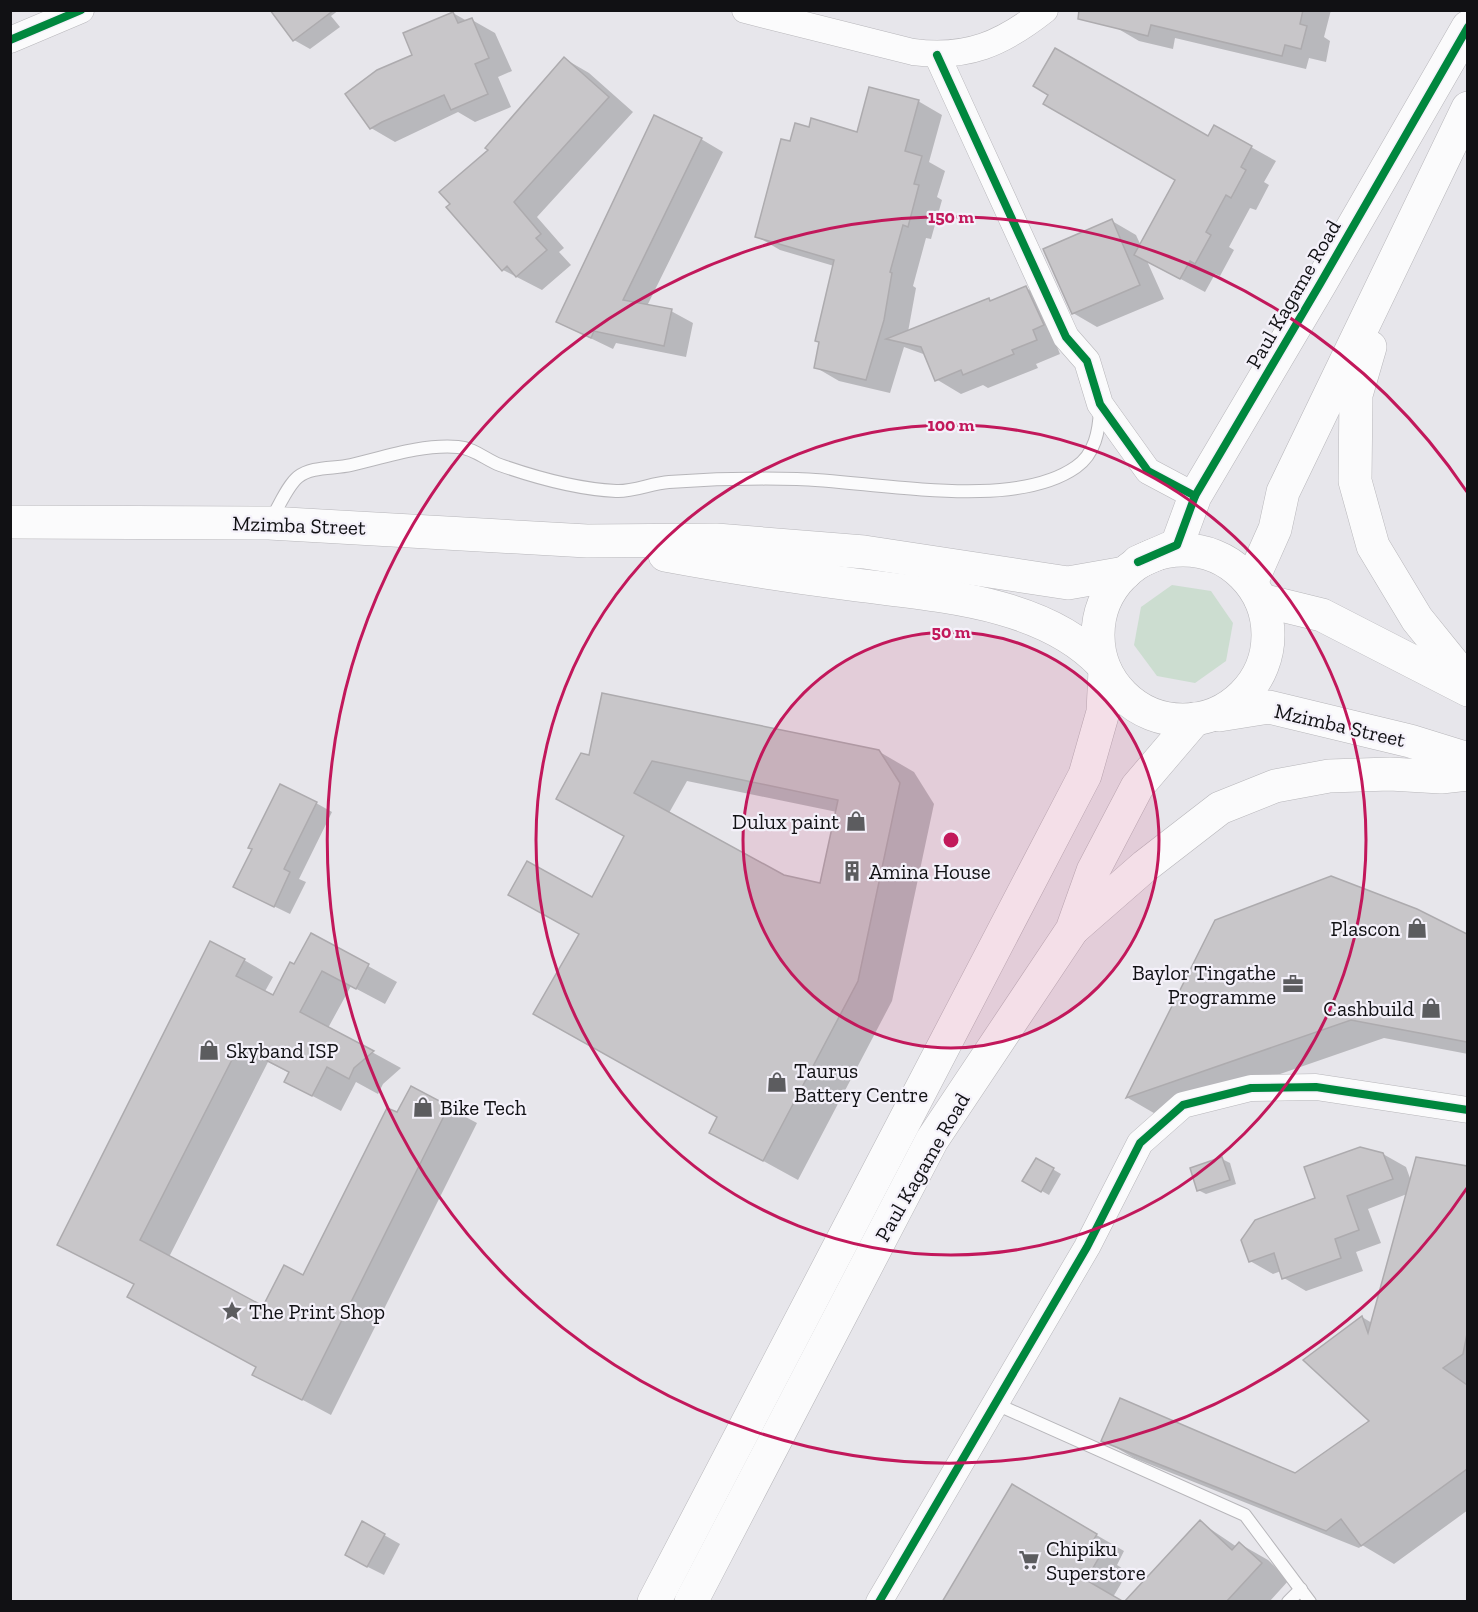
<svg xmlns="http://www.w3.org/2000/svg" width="1478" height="1612" font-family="'Zilla Slab',serif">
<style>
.green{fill:#ccddd0}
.shadow{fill:#0003;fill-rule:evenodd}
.building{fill:#c8c6c9;stroke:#adabae;stroke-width:1.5;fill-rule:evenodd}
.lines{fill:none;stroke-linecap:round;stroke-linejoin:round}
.lane-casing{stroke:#b7b6ba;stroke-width:14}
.street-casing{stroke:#b7b6ba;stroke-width:27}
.secondary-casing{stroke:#b7b6ba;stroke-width:34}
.lane{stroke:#fbfbfc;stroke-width:12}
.street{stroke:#fbfbfc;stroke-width:26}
.secondary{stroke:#fbfbfc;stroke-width:33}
.cycleway-casing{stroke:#f4f1fa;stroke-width:11}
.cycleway{stroke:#00873e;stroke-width:8}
.ring{fill:none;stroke:#c2185b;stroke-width:3}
.labels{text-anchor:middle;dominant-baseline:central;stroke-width:4.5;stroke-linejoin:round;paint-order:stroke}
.street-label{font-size:21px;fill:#111114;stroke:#f4f1fa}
.poi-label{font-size:21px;fill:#111114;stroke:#f4f1fa;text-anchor:start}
.centre{fill:#c2185b;stroke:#f4f1fa;stroke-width:3}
.ring-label{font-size:18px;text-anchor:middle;font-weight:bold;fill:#c2185b;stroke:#f4f1fa;stroke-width:4.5;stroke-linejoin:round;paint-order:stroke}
</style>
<rect width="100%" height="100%" fill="#e7e6eb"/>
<path class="green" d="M1172,585l39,6 22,32 -7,38 -31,22 -38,-7 -23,-31 7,-38z"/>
<g class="shadow">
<path d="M272,10h67l-8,6 9,11 -30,22 -16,-9z"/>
<path d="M1109,10h222l-7,27 6,4 -4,21 -17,-4 -3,11 -131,-31 -2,11 -34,-8 -24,-14z"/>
<path d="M453,13l14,8 5,-1 23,13 17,38 -14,6 13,30 -36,15 -17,-10 -63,30 -24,-14 -24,-34 67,-38z"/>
<path d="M565,59l24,14 44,39 -96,105 27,31 -5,4 12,13 -29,25 -39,-20 -13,-120z"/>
<path d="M918,101l24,14 -13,47 16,9 -8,26 5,3 -11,39 -5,-1 -13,48 3,2 -8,44 80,-33 4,2 34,-13 24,14 6,42 4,10 -24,10 2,4 -50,20 -5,-3 -22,9 -25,-15 -10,-24 -22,-8 -14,46 -51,-12 -24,-14 19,-101 -54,-16 -24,-14 35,-93 19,-14 48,5z"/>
<path d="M1215,127l61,34 -12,21 5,3 -13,25 -6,-2 -21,39 5,3 -14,26 -5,-2 -10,18 -58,-31 17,38 -67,28 -24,-14 39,-92 24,14 5,11z"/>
<path d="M701,139l22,13 -76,154 24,5 22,12 -7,34 -70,-14 -3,6 -56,-27z"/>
<path d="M878,751l36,21 20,32 -42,197 -94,179 -87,-48 8,-15 -139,-183 13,-35 32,-63 -35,-80zM687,781l150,31 -16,72 -38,-8 -114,-63z"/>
<path d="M316,803l16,9 -33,67 7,3 -16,32 -39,-19z"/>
<path d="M1417,910l51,26v118l-84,-16 -225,78 -31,-18 88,-176z"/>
<path d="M244,960l29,17 -9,16 9,4 18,-33 77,2 29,16 -12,22 -34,-18 -23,42 73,40 -18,16 -5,10 -22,-12 -15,29 -55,-29 4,-9 -22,-11 -99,195 94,51 40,-31 108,-189 66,35 -146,292 -77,-41 4,-7 -123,-82 -76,-40z"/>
<path d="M1383,1154l23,13 5,14 6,-22 51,8v343l-74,54 -32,-19 -3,3 -225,-90 -31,-18 192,35 77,-54 -10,-104 10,6 35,-129 -39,15 13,34 -25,9 7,19 -57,20 -22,-13 -3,-7 -8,3 -23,-13 67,-62z"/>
<path d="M1222,1159l8,4 6,21 -30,10 -8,-4z"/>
<path d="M1037,1160l24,14 -12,21 -25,-14z"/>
<path d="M1012,1486l112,65 -7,14 11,7 -15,25 -169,5z"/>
<path d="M1200,1522l37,25 3,-3 28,16 21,20 -20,22h-143z"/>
<path d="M363,1523l37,21 -16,31 -22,-11z"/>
</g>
<g class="building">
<path d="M270,10h64l-41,31z"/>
<path d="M1079,10h224l-3,14 7,2 -6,23 -16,-4 -3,11 -131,-31 -3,11 -70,-17z"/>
<path d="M453,12l5,11 14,-5 17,40 -14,6 13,30 -37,16 -7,-15 -62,27 -12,7 -25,-35 32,-24 35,-15 -9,-22z"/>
<path d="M1055,48l153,88 6,-11 38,21 -11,21 5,3 -15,28 -5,-3 -20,37 5,3 -16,29 -5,-3 -10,18 -46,-24 41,-75 -132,-76 5,-9 -15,-9z"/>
<path d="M564,57l45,40 -95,105 27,32 -5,4 11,12 -31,27 -9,-11 -5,5 -56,-64 4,-3 -11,-12 49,-42 -3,-2z"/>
<path d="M869,87l50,13 -14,51 17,5 -8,28 5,1 -11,42 -5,-2 -13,47 2,1 -8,47 -18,60 -52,-12 5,-26 -4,-1 19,-81 -79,-23 26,-98 9,2 5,-18 14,4 2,-9 46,14z"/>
<path d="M654,115l48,23 -79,162 49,9 -8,37 -70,-15 -3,7 -35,-16z"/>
<path d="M1112,219l28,66 -68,29 -29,-65z"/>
<path d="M1026,286l18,39 -11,5 4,10 -25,10 2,4 -51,21 -2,-5 -26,11 -14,-34 -35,-8 103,-41 1,3z"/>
<path d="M602,693l277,57 21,33 -42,198 -95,180 -54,-28 8,-16 -184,-103 46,-80 -71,-39 19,-34 65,36 32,-61 -68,-37 25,-46 8,2zM652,761l186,39 -18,83 -36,-8 -150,-82z"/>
<path d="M280,784l37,18 -33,67 6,3 -16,35 -41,-20 19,-38 -4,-1z"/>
<path d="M1331,876l86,33 50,25v108l-116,-22 -225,78 89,-178z"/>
<path d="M311,933l58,31 -13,25 -34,-18 -22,41 74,39 -20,17 -5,11 -22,-12 -15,29 -28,-14 5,-10 -50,-26 -99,194 123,66 21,-41 19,10 84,-167 10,4 14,-26 38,20 -147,294 -50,-25 4,-8 -129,-70 7,-13 -77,-39 153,-304 35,18 -9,17 37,19 17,-33 4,2z"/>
<path d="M1360,1147l23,6 10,26 -46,17 12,34 -24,9 6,19 -59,21 -8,-26 -25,9 -8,-22 14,-20 60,-22 -11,-31z"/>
<path d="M1222,1157l8,23 -33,11 -7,-23z"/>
<path d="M1416,1157l51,9v168l-4,20 -20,14 24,17v84l-106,77 -20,-27 -15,12 -225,-90 19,-43 175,75 74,-52 -66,-61 59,-44 6,17z"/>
<path d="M1036,1158l18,10 -13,24 -19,-11z"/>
<path d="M1012,1484l85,50 -8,14 12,6 -15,26 38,22h-182z"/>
<path d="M1200,1520l32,30 7,-8 23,21 -36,39h-102z"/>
<path d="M362,1521l23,13 -18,33 -22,-12z"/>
</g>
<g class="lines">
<g class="lane-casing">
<g id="lane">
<path d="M271,519c8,-12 16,-33 27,-42 14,-11 36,-8 53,-12 34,-8 71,-21 107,-18 16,1 28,13 42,18 37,13 76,24 116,26 17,1 36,-8 53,-9 43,-3 86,-4 128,-3 77,2 215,33 279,-12 19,-13 23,-36 24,-57"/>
<path d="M996,1404l249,111 65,87"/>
<path d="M1288,1602l13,-13"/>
</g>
</g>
<g class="street-casing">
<g id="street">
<path d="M745,10l168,42c54,7 89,-8 132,-42"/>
<path d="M10,40l71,-30"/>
<path d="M937,55l129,282 21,24 13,43 48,67 47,25"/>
<path d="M879,1602l208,-355 53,-104 43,-38 68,-17 65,-1 152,23"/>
</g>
</g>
<g class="secondary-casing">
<g id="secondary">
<path d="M1370,347l-14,48 -1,86 18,65 44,73 51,63"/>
<path d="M10,522l259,1 318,18 129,-1 148,12 204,31 57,-10"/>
<circle cx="1183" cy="635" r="85"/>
<path d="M665,555c59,11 118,20 177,28 84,12 198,15 260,81"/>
<path d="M1138,562l39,-17 18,-49 125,-212 148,-257"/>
<path d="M1251,583l24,-54 8,-37 185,-384"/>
<path d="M1261,600l61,15 146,75"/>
<path d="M1219,715l50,-8 141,34 58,18"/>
<path d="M1074,928l71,-62 75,-58 55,-22 54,-10 61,-2 51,3 27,-3"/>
<path d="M654,1602l431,-827 18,-63 2,-42"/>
<path d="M691,1602l241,-462 140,-210 21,-59 44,-84 58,-68"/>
</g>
</g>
<use href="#lane" class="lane"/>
<use href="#street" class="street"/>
<use href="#secondary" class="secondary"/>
<g class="cycleway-casing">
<g id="cycleway">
<path d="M10,40l71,-30"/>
<path d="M937,55l129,282 21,24 13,43 48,67 47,25"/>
<path d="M1138,562l39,-17 18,-49 125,-212 148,-257"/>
<path d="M879,1602l208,-355 53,-104 43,-38 68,-17 65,-1 152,23"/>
</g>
</g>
<use href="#cycleway" class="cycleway"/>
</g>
<circle cx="951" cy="840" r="208" fill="#c2185b" fill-opacity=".12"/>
<g class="ring">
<circle cx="951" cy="840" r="208"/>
<circle cx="951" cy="840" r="415"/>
<path d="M1467 1188A623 623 0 1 1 1467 492"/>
</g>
<defs>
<g id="shop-bare" transform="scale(1.62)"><path d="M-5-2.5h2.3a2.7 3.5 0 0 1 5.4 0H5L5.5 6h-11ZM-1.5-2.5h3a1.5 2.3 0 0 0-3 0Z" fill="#5c5c5f" stroke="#f4f1fa" stroke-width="2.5" paint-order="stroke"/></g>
<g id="building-bare" transform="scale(1.62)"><path d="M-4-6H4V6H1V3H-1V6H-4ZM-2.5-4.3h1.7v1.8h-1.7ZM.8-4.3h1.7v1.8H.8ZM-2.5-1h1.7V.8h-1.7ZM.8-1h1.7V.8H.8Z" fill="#5c5c5f" stroke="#f4f1fa" stroke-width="2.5" paint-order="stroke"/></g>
<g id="office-bare" transform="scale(1.62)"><path d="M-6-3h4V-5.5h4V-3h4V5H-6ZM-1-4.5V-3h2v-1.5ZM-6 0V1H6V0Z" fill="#5c5c5f" stroke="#f4f1fa" stroke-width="2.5" paint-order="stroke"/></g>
<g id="sight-bare" transform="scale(1.62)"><path d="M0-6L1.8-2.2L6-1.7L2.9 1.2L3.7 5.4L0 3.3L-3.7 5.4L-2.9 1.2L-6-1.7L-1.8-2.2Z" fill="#5c5c5f" stroke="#f4f1fa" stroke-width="2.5" paint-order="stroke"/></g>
<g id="supermarket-bare" transform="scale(1.62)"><path d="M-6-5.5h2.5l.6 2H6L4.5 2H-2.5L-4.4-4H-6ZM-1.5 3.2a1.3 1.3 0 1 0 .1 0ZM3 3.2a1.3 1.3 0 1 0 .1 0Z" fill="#5c5c5f" stroke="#f4f1fa" stroke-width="2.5" paint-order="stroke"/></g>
</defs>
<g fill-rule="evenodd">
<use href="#shop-bare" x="856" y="821"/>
<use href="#building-bare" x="852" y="871"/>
<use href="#shop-bare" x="1417" y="928"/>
<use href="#office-bare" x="1293" y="984"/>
<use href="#shop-bare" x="1431" y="1008"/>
<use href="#shop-bare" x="209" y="1050"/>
<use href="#shop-bare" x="777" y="1082"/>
<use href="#shop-bare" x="423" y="1107"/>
<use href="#sight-bare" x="232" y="1311"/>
<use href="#supermarket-bare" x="1029" y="1560"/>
</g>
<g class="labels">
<g class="street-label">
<text transform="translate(1293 294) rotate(-60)">Paul Kagame Road</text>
<text transform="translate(299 525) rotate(2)">Mzimba Street</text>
<text transform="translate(1340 725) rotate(13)">Mzimba Street</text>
<text transform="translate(922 1167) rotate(-60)">Paul Kagame Road</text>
</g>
<g class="poi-label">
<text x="839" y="821" text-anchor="end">Dulux paint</text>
<text x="869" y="871">Amina House</text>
<text x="1400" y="928" text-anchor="end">Plascon</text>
<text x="1276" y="972" text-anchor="end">Baylor Tingathe<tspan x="1276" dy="24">Programme</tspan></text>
<text x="1414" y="1008" text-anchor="end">Cashbuild</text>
<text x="226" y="1050">Skyband ISP</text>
<text x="794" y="1070">Taurus<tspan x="794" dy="24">Battery Centre</tspan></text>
<text x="440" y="1107">Bike Tech</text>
<text x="249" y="1311">The Print Shop</text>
<text x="1046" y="1548">Chipiku<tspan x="1046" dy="24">Superstore</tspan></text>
</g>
</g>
<circle cx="951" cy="840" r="9" class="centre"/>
<g class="ring-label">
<text x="951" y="223">150 m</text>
<text x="951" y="431">100 m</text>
<text x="951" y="638">50 m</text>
</g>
<rect width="1478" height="1612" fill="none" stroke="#111114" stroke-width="24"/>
</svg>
